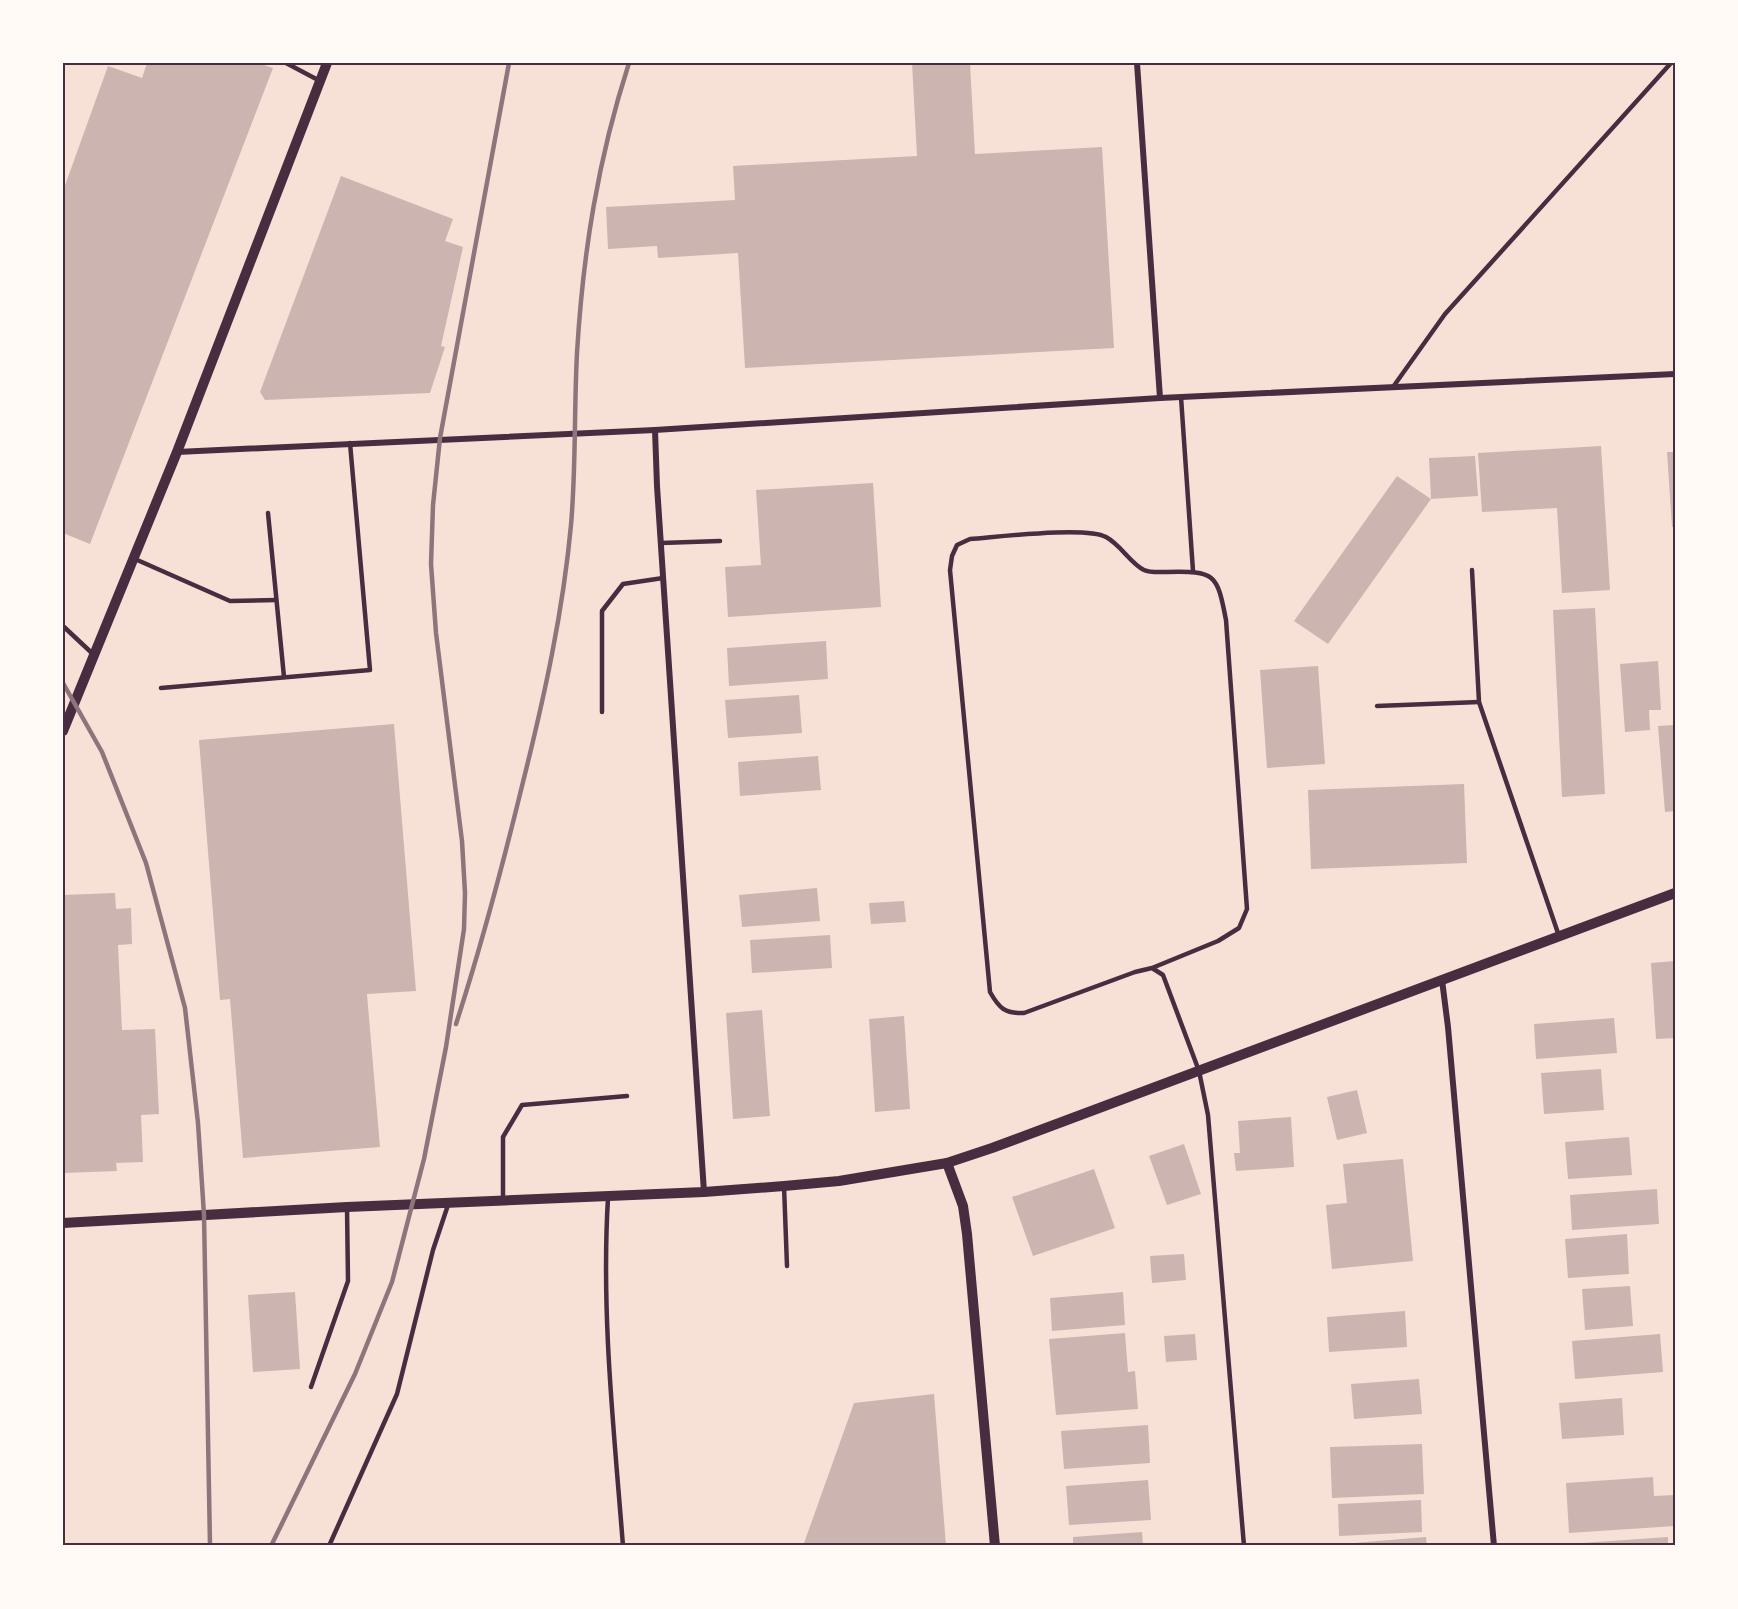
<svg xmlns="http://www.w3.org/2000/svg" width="1738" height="1609" font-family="'Roboto Serif',serif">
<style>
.building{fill:#ccb4b1}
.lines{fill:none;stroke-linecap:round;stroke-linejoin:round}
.service{stroke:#4a2c40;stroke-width:4.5}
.minor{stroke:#4a2c40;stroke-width:6}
.tertiary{stroke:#4a2c40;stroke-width:10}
.rail{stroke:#8f747c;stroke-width:4.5}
.neatline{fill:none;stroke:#4a2c40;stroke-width:2}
</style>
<rect width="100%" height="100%" fill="#f7e1d7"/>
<g class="building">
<path d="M147,63h111l15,5 -183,476 -27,-11v-342l45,-125 34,12z"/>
<path d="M912,63h58l5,91 127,-7 12,201 -369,20 -7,-115 -80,5 -1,-12 -49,3 -2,-42 129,-7 -2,-34 184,-10z"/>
<path d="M341,176l112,43 -8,22 18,6 -22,99 4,1 -15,46 -165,7 -5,-8z"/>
<path d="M1601,446l9,144 -48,3 -5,-85 -75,4 -4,-59z"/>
<path d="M1667,452h8v75h-3z"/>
<path d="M1475,456l3,40 -47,3 -2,-41z"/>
<path d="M1397,476l34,23 -103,145 -34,-23z"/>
<path d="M873,483l8,124 -153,10 -3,-50 36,-2 -5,-75z"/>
<path d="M1595,608l10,186 -43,3 -9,-187z"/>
<path d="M826,641l2,38 -99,7 -2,-38z"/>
<path d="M1658,661l3,49h-12l1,20 -25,2 -5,-68z"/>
<path d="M1318,666l7,98 -58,4 -7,-98z"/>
<path d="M799,695l3,38 -74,5 -3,-38z"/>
<path d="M394,724l22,267 -49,3 13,153 -137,11 -13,-159 -10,1 -21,-260z"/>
<path d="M1675,725v86l-10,1 -7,-86z"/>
<path d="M818,756l3,34 -81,6 -2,-34z"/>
<path d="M1464,784l3,79 -156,6 -3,-79z"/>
<path d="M817,888l3,33 -78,6 -3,-32z"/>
<path d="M115,893l1,16 15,-1 1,36 -14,1 4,85 33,-1 4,85 -18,1 2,47 -27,1 1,8 -54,2v-278z"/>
<path d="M904,901l2,21 -35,2 -2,-21z"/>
<path d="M830,935l2,33 -80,5 -2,-33z"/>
<path d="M1675,961v77l-19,1 -5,-76z"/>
<path d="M762,1010l8,106 -37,3 -7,-106z"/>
<path d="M904,1016l6,93 -35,3 -6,-93z"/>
<path d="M1614,1018l3,35 -81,6 -2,-35z"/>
<path d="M1601,1069l3,41 -60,4 -3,-41z"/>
<path d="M1357,1090l10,43 -30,7 -10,-43z"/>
<path d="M1291,1117l3,50 -58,4 -2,-18h6l-2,-32z"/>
<path d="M1629,1137l3,38 -64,4 -3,-37z"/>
<path d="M1184,1144l17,50 -34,11 -18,-49z"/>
<path d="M1403,1159l10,102 -81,8 -6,-64 21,-2 -4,-39z"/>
<path d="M1094,1169l21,59 -82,28 -21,-59z"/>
<path d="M1657,1189l2,35 -87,6 -2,-35z"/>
<path d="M1627,1234l2,40 -61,4 -3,-39z"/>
<path d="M1184,1254l2,26 -34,3 -2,-27z"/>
<path d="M1630,1286l3,40 -48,4 -3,-41z"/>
<path d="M295,1292l5,77 -47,3 -5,-77z"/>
<path d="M1123,1292l2,33 -73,6 -2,-33z"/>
<path d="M1405,1311l2,36 -78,5 -2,-35z"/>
<path d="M1125,1333l3,39 7,-1 3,38 -82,6 -7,-76z"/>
<path d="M1195,1334l2,26 -31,2 -2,-26z"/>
<path d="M1660,1334l3,38 -88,7 -3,-38z"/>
<path d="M1419,1379l3,35 -68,5 -3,-35z"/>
<path d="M934,1394l12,152h-143l51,-143z"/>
<path d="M1622,1398l2,37 -62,4 -3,-36z"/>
<path d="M1148,1425l2,38 -86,6 -3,-38z"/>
<path d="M1422,1444l2,50 -92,4 -2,-51z"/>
<path d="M1653,1477l1,19 21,-1v31l-106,7 -3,-50z"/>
<path d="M1148,1480l3,40 -82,5 -3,-39z"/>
<path d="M1421,1500l1,32 -83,4 -1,-32z"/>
<path d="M1142,1532l1,14h-70v-9z"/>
<path d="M1426,1537l1,9h-73v-3z"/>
<path d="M1668,1537v9h-86v-3z"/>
</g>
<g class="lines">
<g class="service">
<path d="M286,63l34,18"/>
<path d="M1393,387l52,-73 226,-251"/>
<path d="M1181,397l12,174"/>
<path d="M268,513l16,164"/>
<path d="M661,543l59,-2"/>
<path d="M135,559l95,42 46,-1"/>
<path d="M1472,570l7,132 80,234"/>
<path d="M63,626l31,29"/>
<path d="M161,688l209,-18 -20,-227"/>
<path d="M1377,706l102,-4"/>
<path d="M602,712v-101l21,-27 40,-6"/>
<path d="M1152,968l66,-27 21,-13 8,-19 -21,-289c-9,-47 -11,-49 -59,-48 -6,0 -17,1 -23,-2 -14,-7 -23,-25 -38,-33 -20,-11 -108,0 -136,2l-13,6 -5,11 -2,14 40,422c9,16 15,22 34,21l111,-41 17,-4 11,7 36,96 9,44 36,431"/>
<path d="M784,1186l3,80"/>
<path d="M608,1198c-7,116 6,232 15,348"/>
<path d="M503,1200v-63l19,-32 105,-9"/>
<path d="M311,1387l37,-106 -1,-74"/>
<path d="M329,1546l68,-152 36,-144 15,-45"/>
</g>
<g class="minor">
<path d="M1137,63l23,335"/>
<path d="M655,430l2,56 47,706"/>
<path d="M177,452l478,-22 505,-32 515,-24"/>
<path d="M1442,980l6,47 46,519"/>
</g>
<g class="tertiary">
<path d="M63,731l114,-279 150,-389"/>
<path d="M947,1163l16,43 4,28 28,312"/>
<path d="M63,1223l284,-16 357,-15 80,-6 55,-5 108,-18 45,-15 683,-255"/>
</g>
<g class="rail">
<path d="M63,683l39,69 44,111 39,145 13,115 6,92 6,331"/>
<path d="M456,1024c26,-80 47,-160 67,-242 21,-84 40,-170 48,-257 5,-56 3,-115 6,-172 6,-101 21,-194 52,-290"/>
<path d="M271,1546l84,-172 37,-92 32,-123 22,-112 18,-118 1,-36 -3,-52 -26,-208 -5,-69 2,-59 7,-67 69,-375"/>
</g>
</g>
<rect width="1738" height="1609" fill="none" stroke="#fffaf5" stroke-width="129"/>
<rect x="64" y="64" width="1610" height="1480" class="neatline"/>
</svg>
